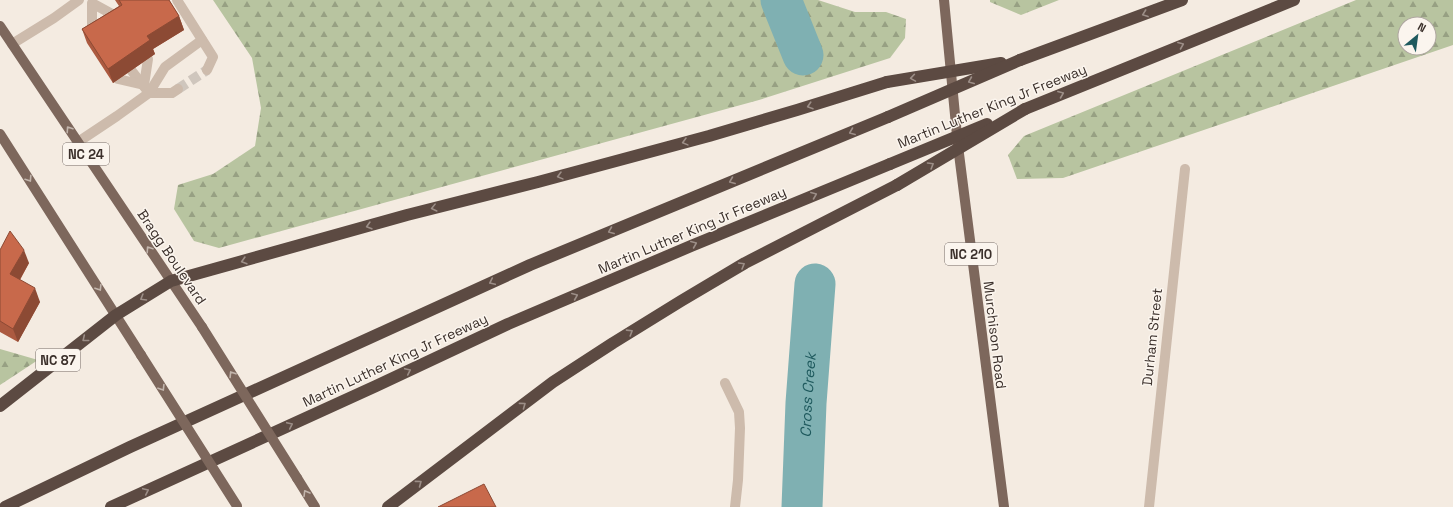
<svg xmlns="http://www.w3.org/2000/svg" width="1453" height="507" font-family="'Space Grotesk',sans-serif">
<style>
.forest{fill:url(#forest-firs);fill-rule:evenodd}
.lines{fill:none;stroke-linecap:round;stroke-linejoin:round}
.river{stroke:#7fb0b2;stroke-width:41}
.minor-tunnel{stroke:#cfc6bd;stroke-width:10;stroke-dasharray:10 5;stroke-linecap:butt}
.minor{stroke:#cdbbac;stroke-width:10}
.major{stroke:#7d675c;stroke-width:10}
.highway{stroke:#5c4a42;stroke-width:12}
.major-bridge{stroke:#7d675c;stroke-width:10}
.highway-bridge{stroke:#5c4a42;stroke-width:12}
.wall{fill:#ac5a40}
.shaded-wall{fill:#8c4a34}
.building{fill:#c8694b;stroke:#8c4a34}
.oneway{stroke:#9c8e87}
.oneway2{stroke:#c2b5ac}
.labels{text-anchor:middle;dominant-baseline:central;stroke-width:3;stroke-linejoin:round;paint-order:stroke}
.shield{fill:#fbf5ee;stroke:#756b66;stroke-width:1}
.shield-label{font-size:13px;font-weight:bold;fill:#3b302b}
.street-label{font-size:14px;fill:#3b302b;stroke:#fbf5ee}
.water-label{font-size:15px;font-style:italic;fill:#1f5a5e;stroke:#fbf5ee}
</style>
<defs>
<pattern id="forest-firs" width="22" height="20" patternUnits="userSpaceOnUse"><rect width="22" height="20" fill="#b8c4a0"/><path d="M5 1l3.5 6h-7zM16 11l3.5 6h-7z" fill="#97a083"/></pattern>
</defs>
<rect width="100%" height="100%" fill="#f4ebe1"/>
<g class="forest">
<path d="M213,0h605l37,12h31l20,7 -1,19 -15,20 -131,42 -540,148 -25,-7 -20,-32 4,-24 35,-11 42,-28 6,-38 -9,-50z"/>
<path d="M990,0h69l-38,15 -31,-13z"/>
<path d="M1356,0h97v45l-390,133 -46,1 -9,-24 16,-19zM1405,24h24v24h-24z"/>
<path d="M0,349l38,11 -38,25z"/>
</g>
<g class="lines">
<g class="river">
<path d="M781,0l22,55"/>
<path id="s1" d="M802,507l4,-104 9,-119"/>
</g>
<path class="minor-tunnel" d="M178,89l29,-19"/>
<g class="minor">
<path d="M177,0l36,57 -6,13"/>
<path d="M92,36v-33l29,16"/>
<path d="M12,44l42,-26 25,-18"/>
<path d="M131,70l18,23h23l6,-4"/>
<path d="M118,79l26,6 4,-26"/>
<path d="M78,142l39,-26 32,-23 16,-26 37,-27"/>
<path d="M725,383l14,29 1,16 -2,52 -3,27"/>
<path d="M1149,507l36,-338"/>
</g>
<g class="major">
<path d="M944,0l14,146 46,361"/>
<path d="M0,26l202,301"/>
<path d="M0,134l141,221"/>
<path d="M297,478l18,29"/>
</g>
<g class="highway">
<path d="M1020,60l162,-60"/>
<path d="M1025,109l269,-109"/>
<path d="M0,406l116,-91 55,-34 236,-66 131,-33 171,-46 88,-26 90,-28"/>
<path d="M5,507l125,-60 400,-182 358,-148"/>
<path d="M111,507l265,-121 132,-62 183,-78 199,-82"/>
<path d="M388,507l165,-125 60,-39 68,-42 64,-38 152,-78"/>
</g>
<g class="major-bridge">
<path d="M202,327l95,151"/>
<path d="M141,355l96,151"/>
</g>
<g class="highway-bridge">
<path d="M887,82l114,-19"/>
<path d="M888,117l132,-57"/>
<path d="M890,164l97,-40"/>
<path d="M897,185l128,-76"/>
</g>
</g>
<g class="wall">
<path d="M115,0h54l10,16 5,14 -31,19 2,5 -42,29 -26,-40 -5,-14 37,-23z"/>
<path d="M0,250l29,13 -9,17 20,22 -22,40 -18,-10z"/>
</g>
<g class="shaded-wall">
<path d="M179,16l5,14 -31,19 2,5 -42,29 -5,-14 39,-33z"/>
<path d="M24,250l5,13 -14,25 -5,-14z"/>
<path d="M35,288l5,14 -22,40 -5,-13z"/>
</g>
<g class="building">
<path d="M119,0h50l10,16 -32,20 3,4 -42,29 -26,-40 40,-24z"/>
<path d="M10,231l14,19 -14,24 25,14 -22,41 -13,-8v-71z"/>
<path d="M484,484l12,23h-58z"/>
</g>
<defs><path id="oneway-chevron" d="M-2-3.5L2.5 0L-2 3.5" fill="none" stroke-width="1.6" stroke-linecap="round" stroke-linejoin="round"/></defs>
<g class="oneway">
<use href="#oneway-chevron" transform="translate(1145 14) rotate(160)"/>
<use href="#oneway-chevron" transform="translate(1181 45) rotate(-22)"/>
<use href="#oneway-chevron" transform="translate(913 78) rotate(171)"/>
<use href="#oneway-chevron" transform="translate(971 81) rotate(157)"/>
<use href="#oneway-chevron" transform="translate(1061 94) rotate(-22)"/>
<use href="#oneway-chevron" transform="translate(810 106) rotate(162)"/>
<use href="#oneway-chevron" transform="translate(852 132) rotate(158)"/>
<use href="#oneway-chevron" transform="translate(685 142) rotate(165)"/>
<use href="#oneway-chevron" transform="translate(931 165) rotate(-31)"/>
<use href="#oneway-chevron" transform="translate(560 176) rotate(165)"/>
<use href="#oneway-chevron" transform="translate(732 181) rotate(158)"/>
<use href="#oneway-chevron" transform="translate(814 195) rotate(-22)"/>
<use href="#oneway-chevron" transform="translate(434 208) rotate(166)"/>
<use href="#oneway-chevron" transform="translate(369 226) rotate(164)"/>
<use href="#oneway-chevron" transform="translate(611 231) rotate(158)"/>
<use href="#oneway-chevron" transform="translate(694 244) rotate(-23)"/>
<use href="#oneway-chevron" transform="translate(244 261) rotate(164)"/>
<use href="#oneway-chevron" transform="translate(742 265) rotate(-30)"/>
<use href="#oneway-chevron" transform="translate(492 282) rotate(155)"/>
<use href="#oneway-chevron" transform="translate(575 296) rotate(-23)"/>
<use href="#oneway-chevron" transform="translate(143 298) rotate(149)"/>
<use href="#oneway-chevron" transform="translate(630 332) rotate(-32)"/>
<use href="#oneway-chevron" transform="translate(85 339) rotate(141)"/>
<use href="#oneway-chevron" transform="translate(408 371) rotate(-25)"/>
<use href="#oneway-chevron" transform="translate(523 405) rotate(-36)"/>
<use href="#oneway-chevron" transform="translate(290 425) rotate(-25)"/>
<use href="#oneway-chevron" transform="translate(419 483) rotate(-37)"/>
<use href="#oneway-chevron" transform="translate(146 491) rotate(-25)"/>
</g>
<g class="oneway2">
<use href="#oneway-chevron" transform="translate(69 129) rotate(-124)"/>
<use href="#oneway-chevron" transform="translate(29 179) rotate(57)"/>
<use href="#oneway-chevron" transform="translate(149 249) rotate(-124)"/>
<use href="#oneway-chevron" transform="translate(99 288) rotate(58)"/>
<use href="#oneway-chevron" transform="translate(232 374) rotate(-122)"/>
<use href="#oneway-chevron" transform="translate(162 388) rotate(58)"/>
<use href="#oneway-chevron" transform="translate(306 493) rotate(-121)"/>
</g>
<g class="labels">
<g class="shield">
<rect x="63" y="143" width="46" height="22" rx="3"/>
<rect x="945" y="243" width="52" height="22" rx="3"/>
<rect x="36" y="349" width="44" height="22" rx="3"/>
</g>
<g class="shield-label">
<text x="86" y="154">NC 24</text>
<text x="971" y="254">NC 210</text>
<text x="58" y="360">NC 87</text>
</g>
<g class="street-label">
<text transform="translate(992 106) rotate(-22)">Martin Luther King Jr Freeway</text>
<text transform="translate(692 230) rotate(-23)">Martin Luther King Jr Freeway</text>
<text transform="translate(172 257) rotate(56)">Bragg Boulevard</text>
<text transform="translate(995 335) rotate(83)">Murchison Road</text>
<text transform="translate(1152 337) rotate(-84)">Durham Street</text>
<text transform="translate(395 360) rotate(-25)">Martin Luther King Jr Freeway</text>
</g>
<g class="water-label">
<text stroke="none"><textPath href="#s1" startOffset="112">Cross Creek</textPath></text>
</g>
</g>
<g transform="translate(1417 36) rotate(29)"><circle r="19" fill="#fbf5ee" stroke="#aea6a0"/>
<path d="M0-3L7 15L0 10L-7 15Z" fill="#1f5a5e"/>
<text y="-6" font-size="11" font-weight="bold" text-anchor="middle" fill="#3b302b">N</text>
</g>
</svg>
